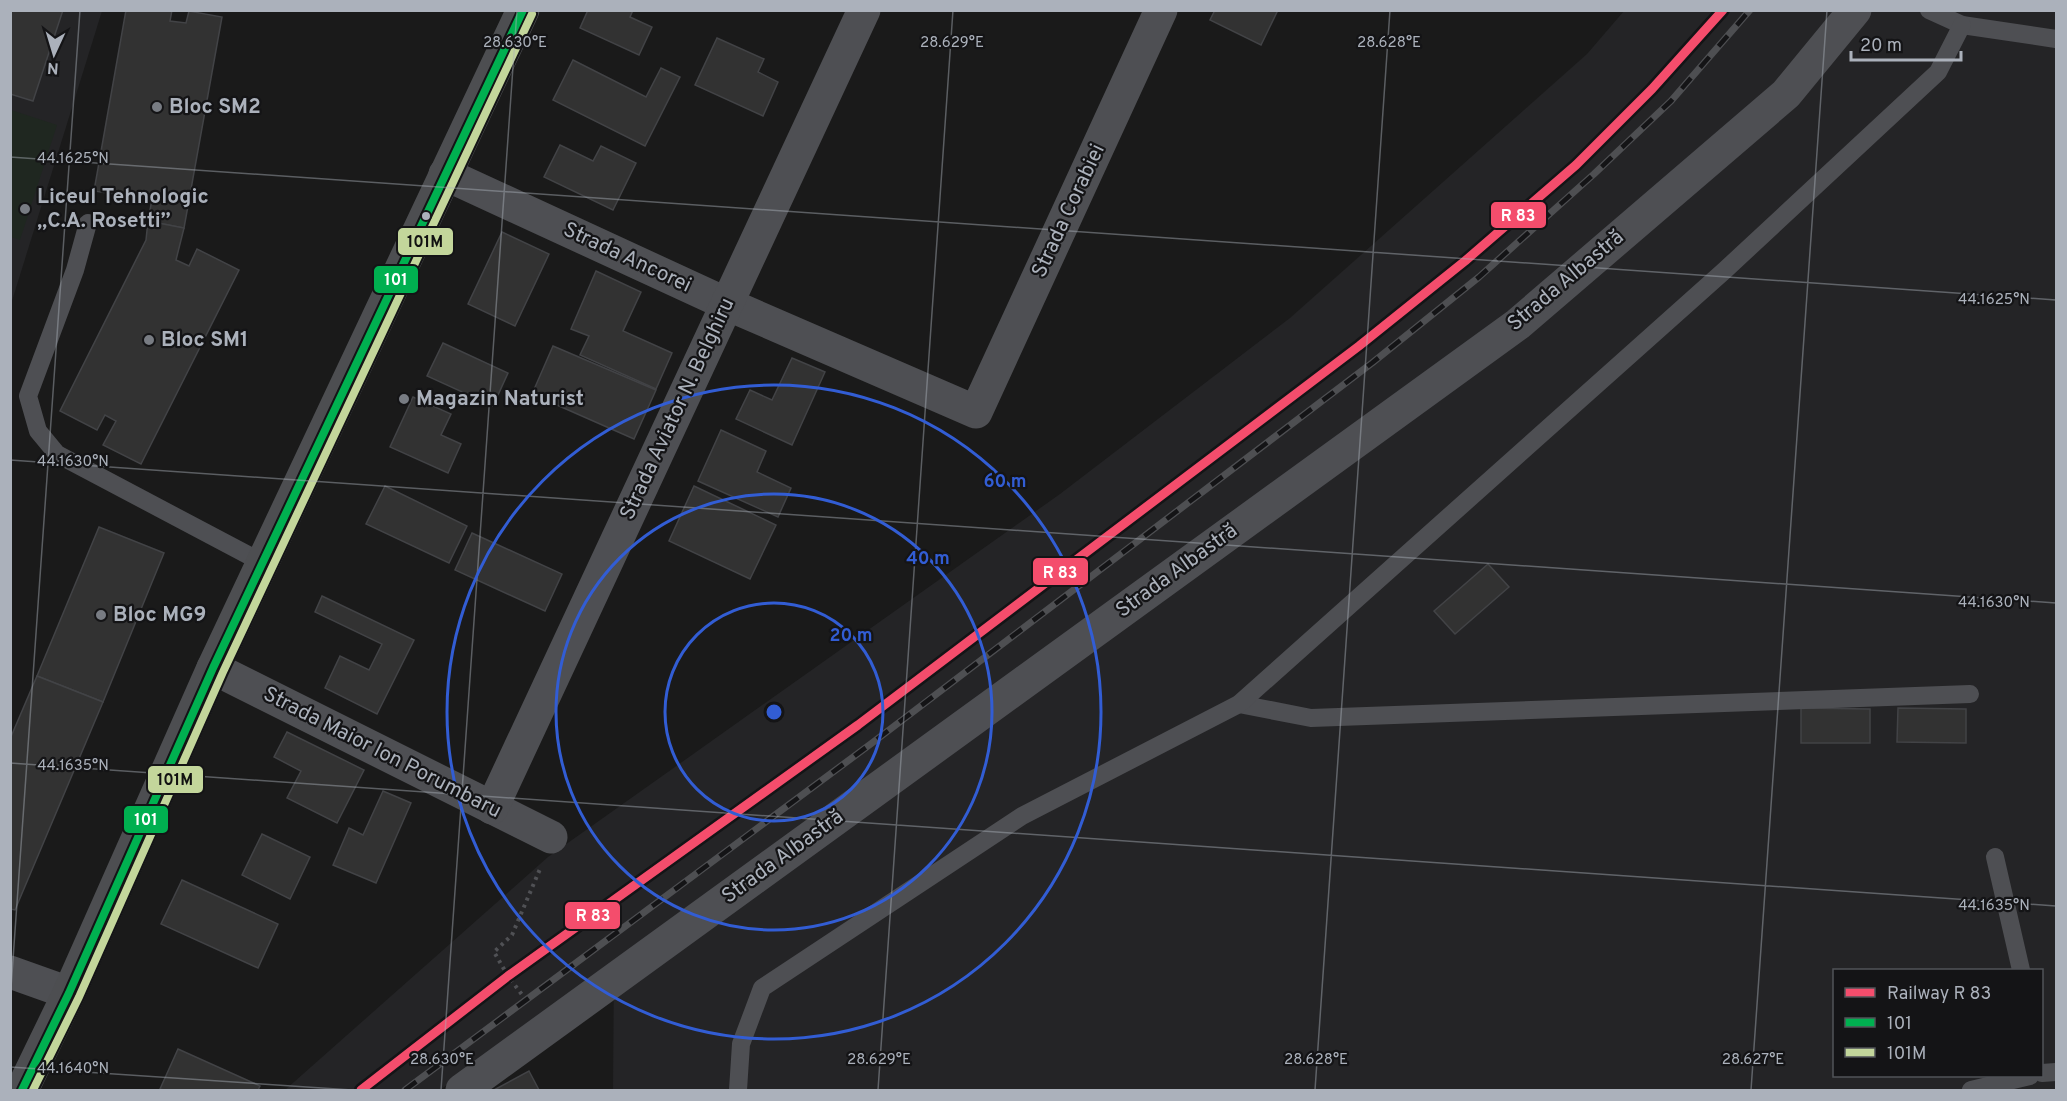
<svg xmlns="http://www.w3.org/2000/svg" width="2067" height="1101" font-family="Overpass,sans-serif">
<style>
.built{fill:#242426;fill-rule:evenodd}
.green{fill:#1f2720}
.building{fill:#323232;stroke:#424346;stroke-width:1.5}
.lines{fill:none;stroke-linecap:round;stroke-linejoin:round}
.path{stroke:#505155;stroke-width:4;stroke-dasharray:3 4.5;stroke-linecap:butt}
.lane{stroke:#4e4f53;stroke-width:18}
.street{stroke:#4e4f53;stroke-width:33}
.secondary{stroke:#4d4e51;stroke-width:33}
.rail-casing{stroke:#4e4f52;stroke-width:7}
.rail{stroke:#141416;stroke-width:4.5;stroke-dasharray:14;stroke-linecap:butt}
.bus-1-casing{stroke:#141416;stroke-width:12}
.bus-2-casing{stroke:#141416;stroke-width:12}
.bus-1{stroke:#00b050;stroke-width:8}
.bus-2{stroke:#c3d69b;stroke-width:8}
.rail-1-casing{stroke:#141416;stroke-width:14}
.rail-1{stroke:#f44d6c;stroke-width:9}
.ticks{fill:none;stroke:#abb1bb;stroke-width:1.5;stroke-opacity:0.45}
.ring{fill:none;stroke:#325dd4;stroke-width:3}
.poi-dot{fill:#787c83;stroke:#141416;stroke-width:2}
.bus-dot{fill:#abb1bb;stroke:#141416;stroke-width:2}
.labels{text-anchor:middle;dominant-baseline:central;stroke-width:4.5;stroke-linejoin:round;paint-order:stroke}
.poi-label{font-size:21px;font-weight:bold;fill:#abb1bb;stroke:#141416;text-anchor:start}
.street-label{font-size:21px;fill:#abb1bb;stroke:#141416}
.ticks-label{font-size:15px;text-anchor:middle;fill:#abb1bb;stroke:#141416;stroke-width:4.5;stroke-linejoin:round;paint-order:stroke}
.centre{fill:#325dd4;stroke:#141416;stroke-width:3}
.ring-label{font-size:18px;text-anchor:middle;font-weight:bold;fill:#325dd4;stroke:#141416;stroke-width:4.5;stroke-linejoin:round;paint-order:stroke}
.line-badge{stroke:#141416;stroke-width:2}
.badge-label{font-size:16px;text-anchor:middle;font-weight:bold;fill:#fff}
.pale-badge-label{font-size:16px;text-anchor:middle;font-weight:bold;fill:#111}
</style>
<rect width="100%" height="100%" fill="#1a1a1a"/>
<g class="built">
<path d="M11,11h91l-91,293z"/>
<path d="M1624,11h432v1079h-1443l1,-125 -174,125h-155l263,-233 512,-363 230,-176 297,-264zM1834,970h208v106h-208z"/>
</g>
<path class="green" d="M11,110l46,15 -37,115 -9,-3z"/>
<g class="building">
<path d="M10,10h53l-30,91 -23,-7z"/>
<path d="M126,10h46l-2,11 16,2 3,-12 33,6 -38,211 -36,-7 5,-27 -14,-3 -1,7 -44,-7z"/>
<path d="M588,10h45l-3,7 22,10 -13,28 -59,-27z"/>
<path d="M1215,10h63l-17,35 -51,-25z"/>
<path d="M717,38l47,21 -6,13 20,10 -15,34 -68,-31z"/>
<path d="M573,60l73,37 15,-29 19,9 -35,69 -92,-46z"/>
<path d="M560,145l33,16 8,-15 35,17 -23,47 -69,-33z"/>
<path d="M148,221l36,7 -8,32 13,6 8,-17 42,21 -98,194 -38,-19 13,-24 -11,-6 -8,15 -37,-19 86,-171z"/>
<path d="M502,232l47,22 -34,72 -47,-22z"/>
<path d="M596,271l45,21 -18,39 49,22 -16,36 -76,-34 9,-19 -18,-7z"/>
<path d="M443,343l65,30 -15,33 -66,-30z"/>
<path d="M553,346l103,44 -22,49 -102,-45z"/>
<path d="M792,358l33,14 -33,73 -56,-26 14,-29 22,10z"/>
<path d="M413,397l38,17 -10,21 20,9 -13,29 -58,-26z"/>
<path d="M721,430l45,21 -9,21 34,16 -13,29 -80,-36z"/>
<path d="M385,486l82,40 -18,37 -83,-39z"/>
<path d="M694,486l82,39 -26,54 -81,-38z"/>
<path d="M99,527l65,26 -61,149 -66,-26z"/>
<path d="M472,533l90,41 -17,37 -90,-41z"/>
<path d="M1488,564l21,23 -54,47 -21,-23z"/>
<path d="M322,596l92,44 -37,74 -52,-26 15,-32 29,14 13,-26 -67,-32z"/>
<path d="M37,676l66,26 -88,208 -5,-1v-170z"/>
<path d="M1801,708l69,1v34h-69z"/>
<path d="M1898,708l68,1v34l-69,-1z"/>
<path d="M287,732l77,38 -27,53 -50,-25 14,-27 -27,-14z"/>
<path d="M383,791l28,12 -35,80 -43,-18 16,-37 14,7z"/>
<path d="M262,834l48,23 -20,42 -48,-24z"/>
<path d="M182,880l96,44 -20,44 -97,-44z"/>
<path d="M178,1049l82,37 -2,4h-94l-4,-1z"/>
<path d="M529,1071l10,19h-45z"/>
</g>
<g class="lines">
<path class="path" d="M526,1000l-18,-24 -14,-24 18,-17 28,-66"/>
<g class="lane">
<path d="M1929,10l33,15 94,14"/>
<path d="M88,223l-13,47 -47,126 10,35 19,23 206,109"/>
<path d="M1239,704l72,14 659,-24"/>
<path d="M1995,857l26,113"/>
<path d="M2042,1073l14,-1"/>
<path d="M738,1090l3,-46 21,-56 260,-172 217,-112 485,-433 214,-199 24,-47"/>
<path d="M1971,1090l59,-14"/>
</g>
<g class="street">
<path d="M445,174l282,130 249,108 185,-402"/>
<path d="M213,668l338,169"/>
<path d="M492,808l372,-798"/>
<path d="M10,972l59,21"/>
<path d="M462,1090l1056,-766 268,-230 69,-84"/>
</g>
<path class="secondary" d="M22,1090l47,-97 144,-325 310,-658"/>
<g class="rail-casing">
<path id="rail" d="M405,1090l467,-347 500,-380 107,-86 115,-103 77,-73 79,-91"/>
</g>
<use href="#rail" class="rail"/>
<g class="bus-1-casing">
<path id="bus-1" d="M22,1090l47,-97 144,-325 310,-658"/>
</g>
<g class="bus-2-casing">
<path id="bus-2" d="M33,1090l46,-93 144,-325 309,-658"/>
</g>
<use href="#bus-1" class="bus-1"/>
<use href="#bus-2" class="bus-2"/>
<g class="rail-1-casing">
<path id="rail-1" d="M361,1090l147,-114 350,-251 501,-379 106,-85 111,-96 76,-76 71,-79"/>
</g>
<use href="#rail-1" class="rail-1"/>
</g>
<path class="ticks" d="M10,157l2046,143M10,460l2046,143M10,763l2046,143M10,1002l70,-992M10,1067l342,23M441,1090l76,-1080M878,1090l75,-1080M1315,1090l75,-1080M1751,1090l76,-1080"/>
<g class="ring">
<circle cx="774" cy="712" r="109"/>
<circle cx="774" cy="712" r="218"/>
<circle cx="774" cy="712" r="327"/>
</g>
<g class="poi-dot">
<circle cx="157" cy="107" r="6"/>
<circle cx="25" cy="209" r="6"/>
<circle cx="149" cy="340" r="6"/>
<circle cx="404" cy="399" r="6"/>
<circle cx="101" cy="615" r="6"/>
</g>
<circle class="bus-dot" cx="426" cy="216" r="5"/>
<g class="labels">
<g class="poi-label">
<text x="169" y="107">Bloc SM2</text>
<text x="37" y="197">Liceul Tehnologic<tspan x="37" dy="24">„C.A. Rosetti”</tspan></text>
<text x="161" y="340">Bloc SM1</text>
<text x="416" y="399">Magazin Naturist</text>
<text x="113" y="615">Bloc MG9</text>
</g>
<g class="street-label">
<text transform="translate(1069 211) rotate(-65)">Strada Corabiei</text>
<text transform="translate(627 258) rotate(25)">Strada Ancorei</text>
<text transform="translate(1566 281) rotate(-40)">Strada Albastră</text>
<text transform="translate(678 409) rotate(-65)">Strada Aviator N. Belghiru</text>
<text transform="translate(1177 571) rotate(-36)">Strada Albastră</text>
<text transform="translate(382 753) rotate(27)">Strada Maior Ion Porumbaru</text>
<text transform="translate(783 857) rotate(-36)">Strada Albastră</text>
</g>
</g>
<g class="ticks-label">
<text x="515" y="47">28.630°E</text>
<text x="952" y="47">28.629°E</text>
<text x="1389" y="47">28.628°E</text>
<text x="73" y="163">44.1625°N</text>
<text x="1994" y="304">44.1625°N</text>
<text x="73" y="466">44.1630°N</text>
<text x="1994" y="607">44.1630°N</text>
<text x="73" y="770">44.1635°N</text>
<text x="1994" y="910">44.1635°N</text>
<text x="442" y="1064">28.630°E</text>
<text x="879" y="1064">28.629°E</text>
<text x="1316" y="1064">28.628°E</text>
<text x="1753" y="1064">28.627°E</text>
<text x="73" y="1073">44.1640°N</text>
</g>
<circle cx="774" cy="712" r="9" class="centre"/>
<g class="ring-label">
<text x="1005" y="487">60 m</text>
<text x="928" y="564">40 m</text>
<text x="851" y="641">20 m</text>
</g>
<g class="line-badge">
<rect x="1490" y="201" width="57" height="28" rx="6" fill="#f44d6c"/>
<rect x="397" y="227" width="57" height="29" rx="6" fill="#c3d69b"/>
<rect x="373" y="265" width="46" height="29" rx="6" fill="#00b050"/>
<rect x="1032" y="557" width="57" height="29" rx="6" fill="#f44d6c"/>
<rect x="147" y="765" width="57" height="29" rx="6" fill="#c3d69b"/>
<rect x="123" y="805" width="46" height="29" rx="6" fill="#00b050"/>
<rect x="564" y="901" width="57" height="29" rx="6" fill="#f44d6c"/>
</g>
<g class="badge-label">
<text x="1518" y="221">R 83</text>
<text x="396" y="285">101</text>
<text x="1060" y="578">R 83</text>
<text x="146" y="825">101</text>
<text x="593" y="921">R 83</text>
</g>
<g class="pale-badge-label">
<text x="425" y="247">101M</text>
<text x="175" y="785">101M</text>
</g>
<rect width="2067" height="1101" fill="none" stroke="#abb1bb" stroke-width="24"/>
<rect x="1833" y="969" width="210" height="108" fill="#141416" stroke="#505358" stroke-width="1.5"/>
<rect x="1845" y="988" width="30" height="9" fill="#f44d6c" stroke="#505358" stroke-width="1.5"/>
<text x="1887" y="999" font-size="18" fill="#abb1bb">Railway R 83</text>
<rect x="1845" y="1018" width="30" height="9" fill="#00b050" stroke="#505358" stroke-width="1.5"/>
<text x="1887" y="1029" font-size="18" fill="#abb1bb">101</text>
<rect x="1845" y="1048" width="30" height="9" fill="#c3d69b" stroke="#505358" stroke-width="1.5"/>
<text x="1887" y="1059" font-size="18" fill="#abb1bb">101M</text>
<g transform="translate(54 54) rotate(184)" stroke="#141416" stroke-width="4.5" paint-order="stroke">
<path d="M0-4.5L10 22L0 15L-10 22Z" fill="#abb1bb"/>
<text y="-9" font-size="16" font-weight="bold" text-anchor="middle" fill="#abb1bb">N</text>
</g>
<path d="M1851 51v9h110v-9" fill="none" stroke="#abb1bb" stroke-width="3"/>
<text x="1860" y="51" font-size="18" fill="#abb1bb" stroke="#141416" stroke-width="4.5" paint-order="stroke">20 m</text>
</svg>
